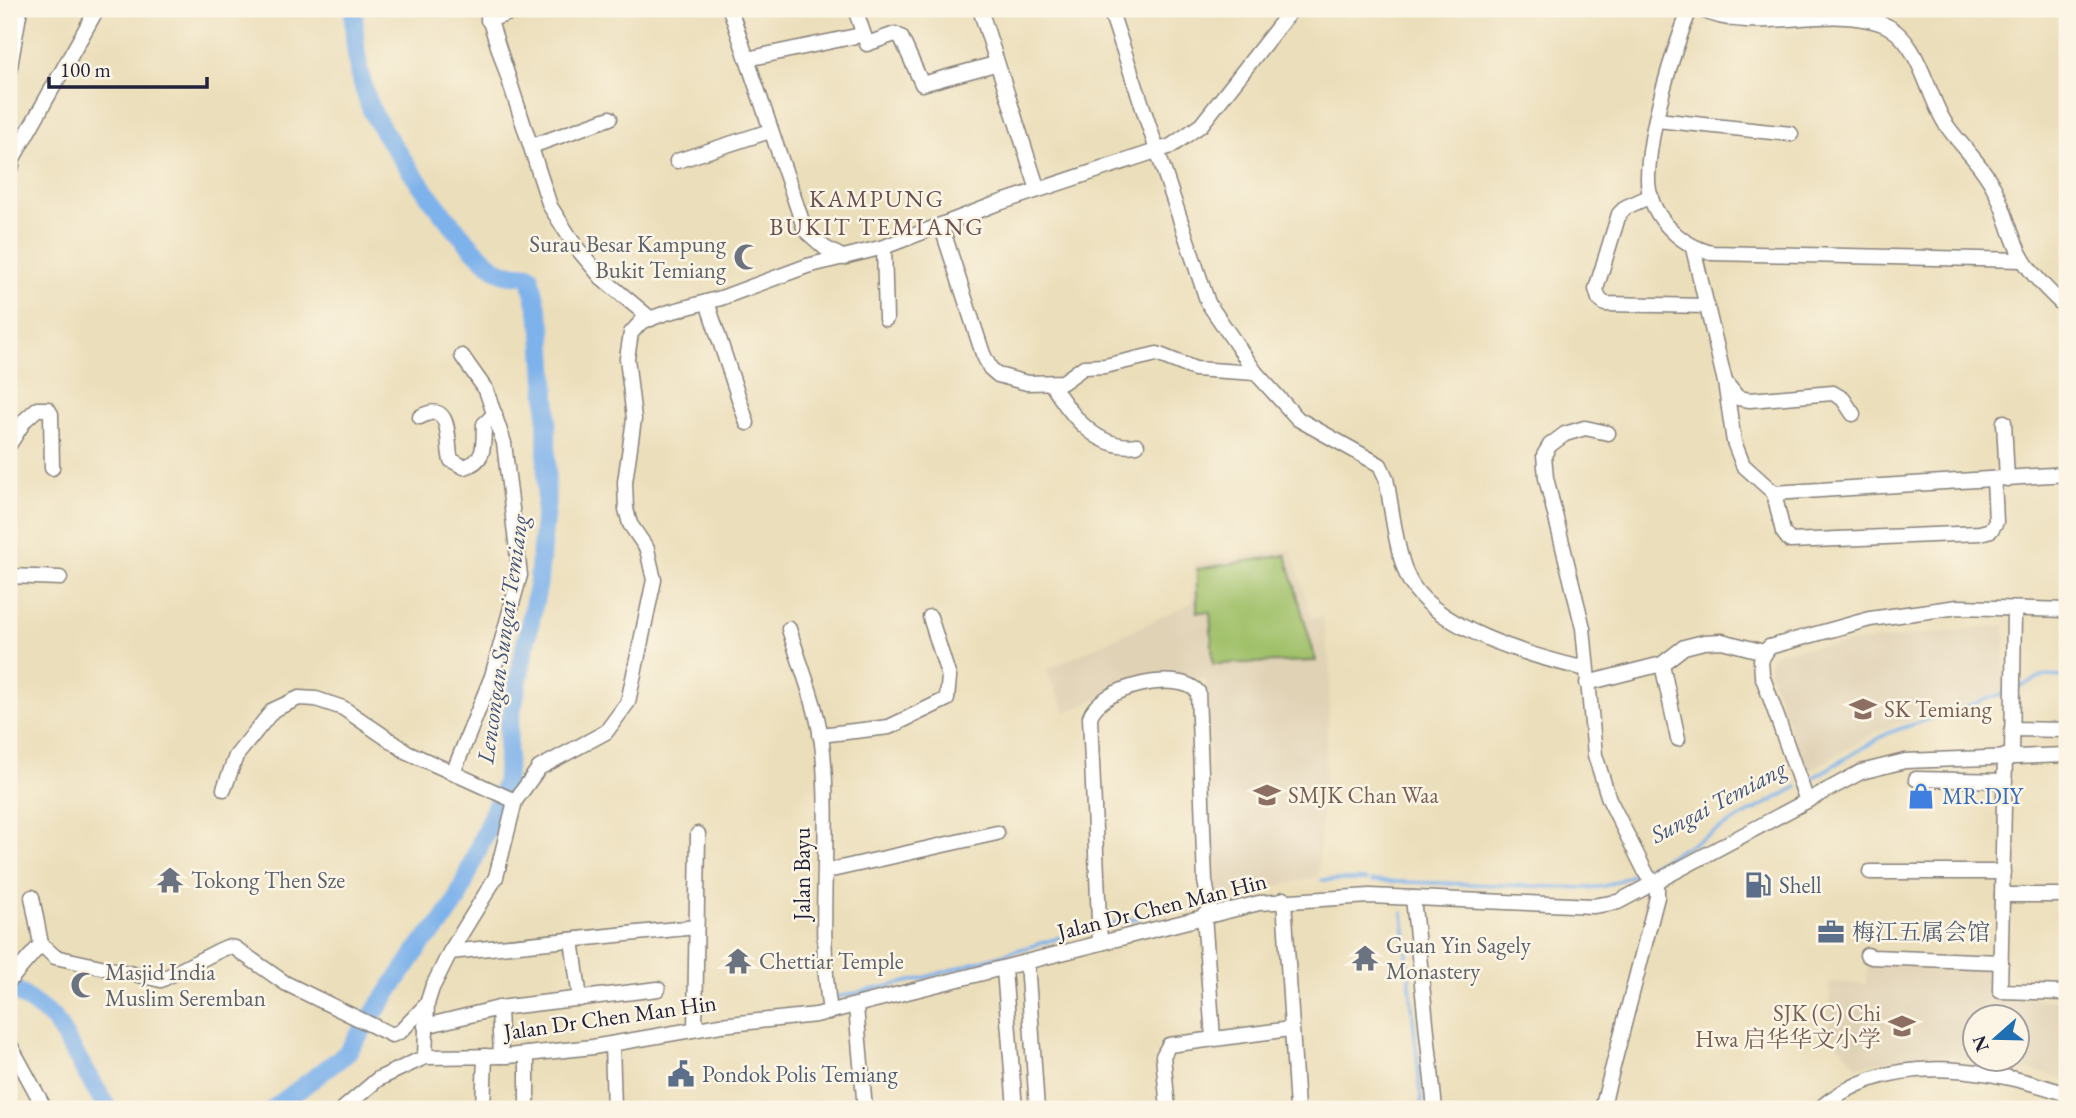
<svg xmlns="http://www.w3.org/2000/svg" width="2076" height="1118" font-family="'EB Garamond','Noto Serif SC',serif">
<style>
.built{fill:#e0d2b5;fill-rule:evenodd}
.green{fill:#9fc068;stroke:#607152;stroke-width:2}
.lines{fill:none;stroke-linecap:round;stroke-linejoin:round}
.stream{stroke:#7eb2eb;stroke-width:3.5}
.river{stroke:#7eb2eb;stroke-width:19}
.minor-casing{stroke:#86807a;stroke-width:17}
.minor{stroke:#fff;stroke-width:14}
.labels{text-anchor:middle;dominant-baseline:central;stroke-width:5;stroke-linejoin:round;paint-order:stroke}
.worship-label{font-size:23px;fill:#5b616d;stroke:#fcf5e5;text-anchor:start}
.education-label{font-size:23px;fill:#785e54;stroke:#fcf5e5;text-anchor:start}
.shop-label{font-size:23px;fill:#366cbe;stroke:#fcf5e5;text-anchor:start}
.street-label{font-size:23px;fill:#22223b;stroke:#fcf5e5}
.service-label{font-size:23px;fill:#4e5e75;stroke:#fcf5e5;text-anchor:start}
.neighbourhood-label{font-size:24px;letter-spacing:2px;fill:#6a5051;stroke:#fcf5e5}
.water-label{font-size:24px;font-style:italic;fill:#425479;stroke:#fcf5e5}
</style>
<rect width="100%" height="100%" fill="#fcf5e5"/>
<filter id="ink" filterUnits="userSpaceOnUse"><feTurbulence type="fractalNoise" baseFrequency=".0143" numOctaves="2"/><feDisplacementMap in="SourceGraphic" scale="14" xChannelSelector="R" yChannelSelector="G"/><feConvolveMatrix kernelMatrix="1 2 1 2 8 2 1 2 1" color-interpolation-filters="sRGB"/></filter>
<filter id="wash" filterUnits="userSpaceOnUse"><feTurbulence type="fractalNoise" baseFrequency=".00686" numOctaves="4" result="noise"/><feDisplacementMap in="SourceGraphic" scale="28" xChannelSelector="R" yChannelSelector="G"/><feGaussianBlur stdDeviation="1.57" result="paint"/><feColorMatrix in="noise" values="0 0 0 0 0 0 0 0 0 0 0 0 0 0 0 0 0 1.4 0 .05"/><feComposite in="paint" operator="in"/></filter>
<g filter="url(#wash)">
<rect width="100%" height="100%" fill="#ebdeba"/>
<g class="built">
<path d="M1291,549l21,69 10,-1 9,56 -13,204 -104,22 -8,-221 -56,-1 -84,35 -20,-42 146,-67 2,-40z"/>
<path d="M2005,625l-1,65 -123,39 -77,45 -34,-104v-12l11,-7z"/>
<path d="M1868,963l123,5v30l76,3v78l-71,-17 -60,-8 -78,12 -29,-31 1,-53 36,2zM1974,1016h42v42h-42z"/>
</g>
<path class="green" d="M1286,555l30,106 -103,3 -3,-52h-13v-43z"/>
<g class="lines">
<g class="stream">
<path d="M2017,688l25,-12 25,1"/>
<path d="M1804,783l84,-50 122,-42"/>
<path d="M1647,868l150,-81"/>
<path d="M1322,880h45"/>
<path d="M1372,881l217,7 16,-2 35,-14"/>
<path d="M1403,913l19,196"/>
<path d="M1111,924l59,-14"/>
<path d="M838,997l82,-18 159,-47"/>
</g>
<g class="river">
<path d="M9,985l45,34 54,90"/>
<path d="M273,1109l73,-55 76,-111 19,-19 15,-22 50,-120 3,-57 29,-141 8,-81 1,-99 -5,-77 -12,-51c-9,-3 -18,0 -26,-3 -30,-9 -116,-130 -131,-160 -15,-34 -20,-68 -19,-104"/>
</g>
</g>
</g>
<g filter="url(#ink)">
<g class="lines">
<g class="minor-casing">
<g id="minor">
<path d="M486,9l64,197 26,41 26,31 49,41"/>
<path d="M730,9l75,221 20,18 19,10"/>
<path d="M855,9l12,35 28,-10 6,3 21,47 73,-20"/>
<path d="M980,9l58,181"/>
<path d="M1110,9l98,294 48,70 42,46 82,46 6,13c6,31 9,66 20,95 21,55 129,84 180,96"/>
<path d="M1690,9c-18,45 -41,119 -42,168 -1,37 31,68 64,76l311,7"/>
<path d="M1700,9c54,27 123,-5 180,14 39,13 46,70 65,100 14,21 34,38 46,60 15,24 18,54 33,78 11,18 28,33 43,48"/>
<path d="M488,20l34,-11"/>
<path d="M747,59l114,-24"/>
<path d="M9,72l11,-63"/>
<path d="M1657,120l134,14"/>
<path d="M532,146l78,-28"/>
<path d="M677,161l93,-30"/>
<path d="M12,166v-6l85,-151"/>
<path d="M1651,196l-25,11 -7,7 -23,75 3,10 6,5 102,2"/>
<path d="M941,225l42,129 7,14 8,7 29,8 36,-1 21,-15 21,-1 52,-12 38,15 61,4"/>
<path d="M884,247l2,72"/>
<path d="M1693,248l32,134 9,60 9,23 31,28 293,-19"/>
<path d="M707,302l40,121"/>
<path d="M1051,383c19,31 46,68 86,62"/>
<path d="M1726,383l12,15 12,2 83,-7 10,6 10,15"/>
<path d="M420,417c34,-19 26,28 31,43l13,7c23,-6 19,-23 20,-43l11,-10"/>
<path d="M2004,422l3,57"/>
<path d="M9,445l16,-25 12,-11h11l3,5 1,54"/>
<path d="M1774,493l9,39 7,9 190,-8 11,-3 5,-8 -2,-43"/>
<path d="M9,576l51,2"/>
<path d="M789,629c12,39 30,81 34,123 8,86 -6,174 7,260"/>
<path d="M1662,664l16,75"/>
<path d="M1587,683l75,-19 22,-17 20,-5 18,-1 42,11"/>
<path d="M2012,729l55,1"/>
<path d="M820,735l69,-8 58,-28 2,-22 -19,-60"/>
<path d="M2005,756l-5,235 67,2"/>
<path d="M2012,756l2,-146"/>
<path d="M453,773l39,-97 28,-101 -16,-132 -18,-53 -24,-34"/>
<path d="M1916,779l89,2"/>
<path d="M224,789l12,-33 37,-46 26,-12 17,1 27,9 64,44 108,49"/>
<path d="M1807,801l-45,-126 -1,-15 8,-13 101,-28 88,-12 109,3"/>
<path d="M827,871l170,-38"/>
<path d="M1870,872h133"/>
<path d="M2002,895h65"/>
<path d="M1413,898l22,211"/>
<path d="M1284,899l13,210"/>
<path d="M1204,915l9,123"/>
<path d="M572,940l8,59"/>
<path d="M1100,943l-10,-226c9,-30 89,-48 108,-25l7,189 6,32"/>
<path d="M41,944l14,13 106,23 57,-29 9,-4 8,1 50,35 107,52 9,-4 26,-27"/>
<path d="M450,952l246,-25"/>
<path d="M1867,955l5,2 129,5"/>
<path d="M1027,962l10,147"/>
<path d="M1004,969l11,140"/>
<path d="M9,981l32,-37 -9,-47"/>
<path d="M856,1007l9,102"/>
<path d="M425,1026l74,-18"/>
<path d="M695,1029l3,-195"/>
<path d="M9,1043l36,66"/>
<path d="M612,1044l2,65"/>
<path d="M501,1056l-2,-48 159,-19"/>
<path d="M425,1057l2,-53 5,-16 18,-36 46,-75 19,-76 24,-33 67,-36 22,-30 26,-122 -7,-31 -17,-25 -4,-15 -1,-27 9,-63 -7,-61 4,-25 10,-11 25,-9 55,-15 86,-32 77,-19 109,-42 178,-59 30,-21 91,-116"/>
<path d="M343,1109l35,-30 47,-22 83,-1 85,-9 128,-22 95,-10 443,-112 111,-7 223,10 25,-4 243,-130 44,-11 162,-6"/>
<path d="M483,1109l2,-53"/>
<path d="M527,1109v-55"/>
<path d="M1168,1109l-5,-53 6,-11 121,-16"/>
<path d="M1602,1109l55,-212v-11l-10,-11 -38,-76 -14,-44 -12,-127 -37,-150 -2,-23 6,-10 15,-11 20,-6 23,5"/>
<path d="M1819,1109c69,-60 170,-41 248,-15"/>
</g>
</g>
<use href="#minor" class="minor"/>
</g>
</g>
<defs>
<g id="mosque-bare" transform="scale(2.1)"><path d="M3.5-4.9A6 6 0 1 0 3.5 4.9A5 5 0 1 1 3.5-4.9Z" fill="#6b7280" stroke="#fcf5e5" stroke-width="2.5" paint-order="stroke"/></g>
<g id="school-bare" transform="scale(2.1)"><path d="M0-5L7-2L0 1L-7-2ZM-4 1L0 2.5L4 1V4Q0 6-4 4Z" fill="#8d6e63" stroke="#fcf5e5" stroke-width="2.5" paint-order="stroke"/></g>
<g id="shop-bare" transform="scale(2.1)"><path d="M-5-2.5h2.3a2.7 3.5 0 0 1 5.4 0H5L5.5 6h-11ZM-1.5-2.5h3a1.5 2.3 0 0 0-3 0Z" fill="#3f7fe0" stroke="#fcf5e5" stroke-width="2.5" paint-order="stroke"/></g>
<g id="temple-bare" transform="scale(2.1)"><path d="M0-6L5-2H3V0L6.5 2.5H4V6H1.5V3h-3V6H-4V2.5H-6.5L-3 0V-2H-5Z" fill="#6b7280" stroke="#fcf5e5" stroke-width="2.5" paint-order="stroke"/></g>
<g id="fuel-bare" transform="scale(2.1)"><path d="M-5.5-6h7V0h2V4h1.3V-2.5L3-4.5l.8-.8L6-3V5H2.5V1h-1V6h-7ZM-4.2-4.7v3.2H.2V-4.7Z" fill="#5c6f8a" stroke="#fcf5e5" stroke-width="2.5" paint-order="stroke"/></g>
<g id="office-bare" transform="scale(2.1)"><path d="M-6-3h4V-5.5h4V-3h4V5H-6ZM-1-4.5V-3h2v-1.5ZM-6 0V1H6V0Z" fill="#5c6f8a" stroke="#fcf5e5" stroke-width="2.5" paint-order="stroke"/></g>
<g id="civic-bare" transform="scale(2.1)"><path d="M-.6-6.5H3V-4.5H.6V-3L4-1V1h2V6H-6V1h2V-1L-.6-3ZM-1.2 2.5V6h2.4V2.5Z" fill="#5c6f8a" stroke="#fcf5e5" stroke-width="2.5" paint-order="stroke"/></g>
</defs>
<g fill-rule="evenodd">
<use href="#mosque-bare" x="747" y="257"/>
<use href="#school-bare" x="1863" y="709"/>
<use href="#school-bare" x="1267" y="795"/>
<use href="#shop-bare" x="1921" y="796"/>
<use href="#temple-bare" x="170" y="880"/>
<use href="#fuel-bare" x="1758" y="885"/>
<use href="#office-bare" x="1831" y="932"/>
<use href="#temple-bare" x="1365" y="958"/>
<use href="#temple-bare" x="738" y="961"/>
<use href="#mosque-bare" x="84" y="985"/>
<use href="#school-bare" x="1902" y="1026"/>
<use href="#civic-bare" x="681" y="1074"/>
</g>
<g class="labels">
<g class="worship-label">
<text x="726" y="244" text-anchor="end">Surau Besar Kampung<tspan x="726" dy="26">Bukit Temiang</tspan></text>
<text x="191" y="880">Tokong Then Sze</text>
<text x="1386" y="945">Guan Yin Sagely<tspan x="1386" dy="26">Monastery</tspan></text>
<text x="759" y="961">Chettiar Temple</text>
<text x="105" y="972">Masjid India<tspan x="105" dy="26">Muslim Seremban</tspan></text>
</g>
<g class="education-label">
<text x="1884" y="709">SK Temiang</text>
<text x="1288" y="795">SMJK Chan Waa</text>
<text x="1881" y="1013" text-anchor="end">SJK (C) Chi<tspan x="1881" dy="26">Hwa 启华华文小学</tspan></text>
</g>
<g class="shop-label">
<text x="1942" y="796">MR.DIY</text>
</g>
<g class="street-label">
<text transform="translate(802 874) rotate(-90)">Jalan Bayu</text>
<text transform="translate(1162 906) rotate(-14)">Jalan Dr Chen Man Hin</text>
<text transform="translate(610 1017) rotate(-8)">Jalan Dr Chen Man Hin</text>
</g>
<g class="service-label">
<text x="1779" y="885">Shell</text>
<text x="1852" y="932">梅江五属会馆</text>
<text x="702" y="1074">Pondok Polis Temiang</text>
</g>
<g class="neighbourhood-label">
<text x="877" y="198">KAMPUNG<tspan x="877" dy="28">BUKIT TEMIANG</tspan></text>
</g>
<g class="water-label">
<text transform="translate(502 639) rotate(-82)">Lencongan Sungai Temiang</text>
<text transform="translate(1718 801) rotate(-28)">Sungai Temiang</text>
</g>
</g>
<rect width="2076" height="1118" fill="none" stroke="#fcf5e5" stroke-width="35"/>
<g transform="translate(1996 1038) rotate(250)"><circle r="33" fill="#fcf5e5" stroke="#a5a1a1" stroke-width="2"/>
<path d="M0-5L12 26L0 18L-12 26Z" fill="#1f6fb2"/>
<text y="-10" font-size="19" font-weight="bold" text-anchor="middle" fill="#22223b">N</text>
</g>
<path d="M49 77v10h158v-10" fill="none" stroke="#22223b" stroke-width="3.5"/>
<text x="60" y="77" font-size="21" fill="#22223b" stroke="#fcf5e5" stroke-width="5" paint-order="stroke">100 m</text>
</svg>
